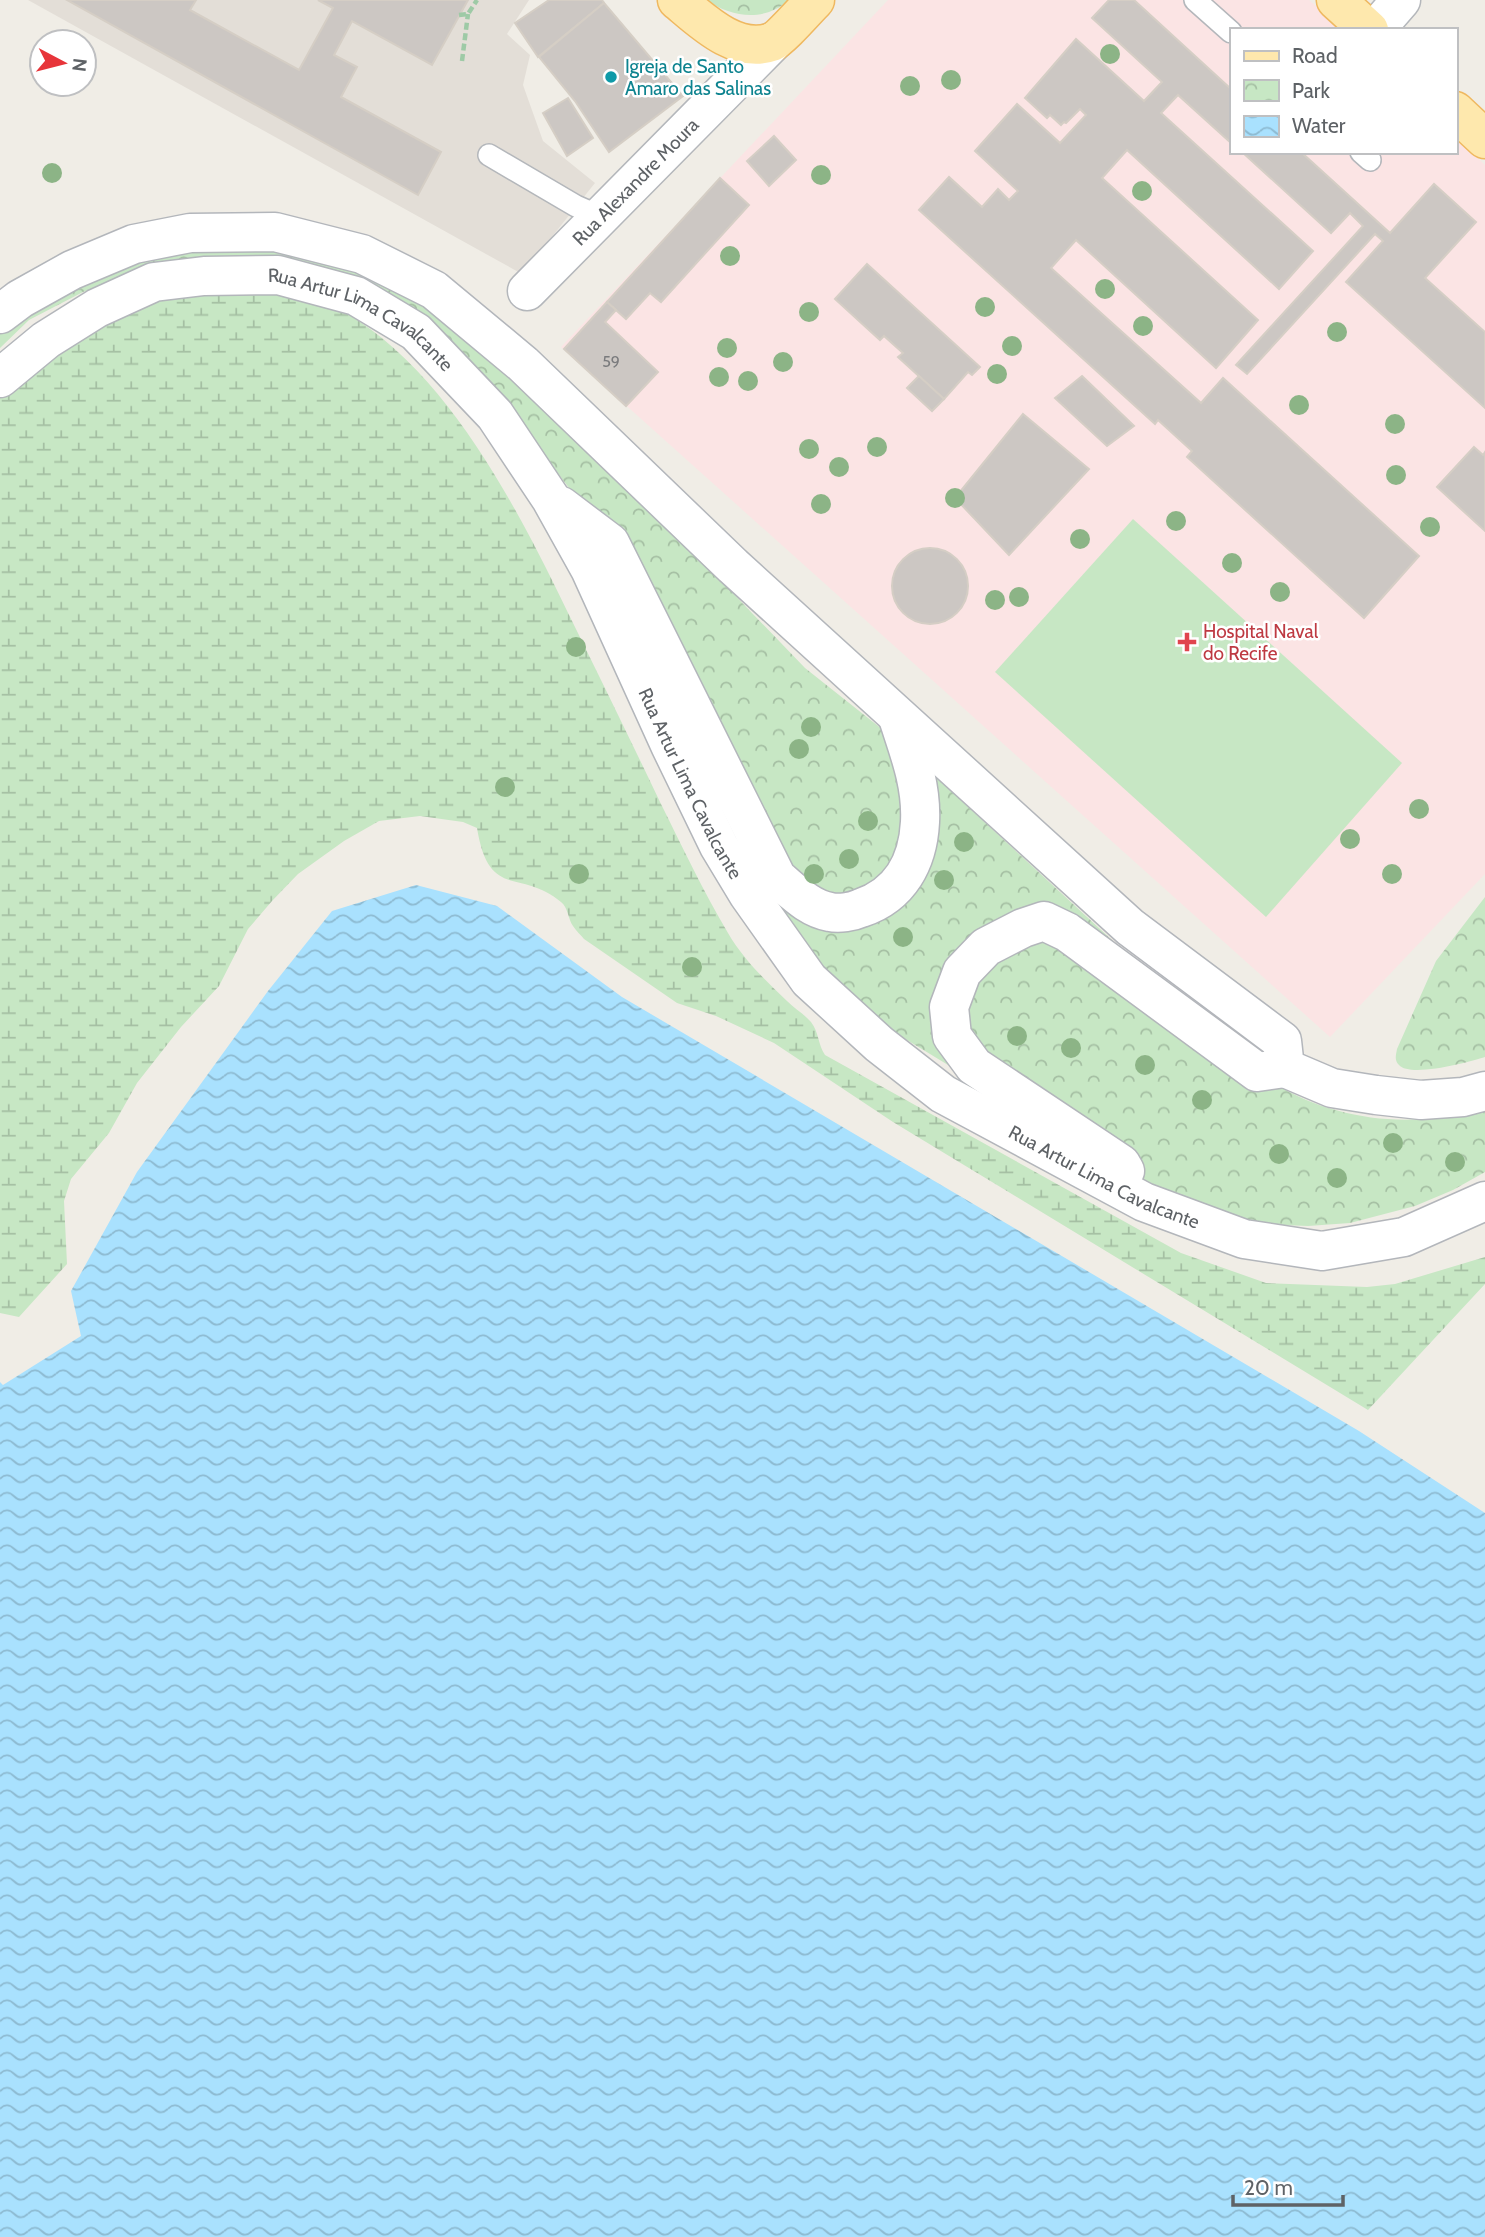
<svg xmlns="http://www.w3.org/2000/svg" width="1485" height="2237" font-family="Cabin,sans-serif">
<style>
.education{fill:#e3ded7}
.medical{fill:#fbe4e4}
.wetland{fill:url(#wetland-marsh)}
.park{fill:url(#park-crowns)}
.garden{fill:#c7e7c4}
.water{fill:url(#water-waves)}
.building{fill:#ccc7c3;stroke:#d5cec5;stroke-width:2}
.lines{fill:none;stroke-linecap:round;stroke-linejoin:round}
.lane-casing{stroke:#b4b7bb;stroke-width:24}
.street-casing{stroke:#b4b7bb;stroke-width:41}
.secondary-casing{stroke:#b3b6bb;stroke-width:41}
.primary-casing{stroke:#efb860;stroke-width:41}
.path{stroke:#9ecaa6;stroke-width:4.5;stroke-dasharray:7 3.5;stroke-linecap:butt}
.lane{stroke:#fff;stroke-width:21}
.street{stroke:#fff;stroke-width:38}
.secondary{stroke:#fff;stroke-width:38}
.primary{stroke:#fee8ad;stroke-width:38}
.tree{fill:#8cb486}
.culture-dot{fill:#0f9aa8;stroke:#fff;stroke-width:2.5}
.health-dot{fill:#e0444e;stroke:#fff;stroke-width:2.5}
.labels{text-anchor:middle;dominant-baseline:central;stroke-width:5;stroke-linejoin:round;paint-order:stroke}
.number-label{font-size:16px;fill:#7a7b7d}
.culture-label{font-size:19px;fill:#0d838f;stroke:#fff;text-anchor:start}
.street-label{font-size:19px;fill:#5e6266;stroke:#fff}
.health-label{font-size:19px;fill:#be3a42;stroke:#fff;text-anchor:start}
</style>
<defs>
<pattern id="wetland-marsh" width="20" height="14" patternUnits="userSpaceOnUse" patternTransform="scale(1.75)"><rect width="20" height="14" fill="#c7e7c4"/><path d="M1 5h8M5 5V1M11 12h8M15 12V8" fill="none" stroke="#a5bfa3"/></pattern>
<pattern id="park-crowns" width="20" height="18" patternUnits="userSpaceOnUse" patternTransform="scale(1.75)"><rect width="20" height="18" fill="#c7e7c4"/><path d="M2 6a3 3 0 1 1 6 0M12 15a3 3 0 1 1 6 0" fill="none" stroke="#a5bfa3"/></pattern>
<pattern id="water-waves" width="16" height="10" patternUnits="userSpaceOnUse" patternTransform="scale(1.75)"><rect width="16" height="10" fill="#a9e1fe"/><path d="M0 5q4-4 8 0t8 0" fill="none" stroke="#8dbad1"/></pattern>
</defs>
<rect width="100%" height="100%" fill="#f0ede6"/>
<path class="education" d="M28,0h501l-22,34 23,21 -7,30 20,56 52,42 -73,91z"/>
<path class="medical" d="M888,0h421l35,30h-113v122h224v-16l30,29v709l-155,163 -769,-690z"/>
<path class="wetland" d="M259,293c29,3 62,5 87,20 107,63 176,205 228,312 29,59 58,118 86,177 22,44 43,89 68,131 15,26 38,48 59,68 7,7 17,13 24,21 8,10 7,23 14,33l356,198 85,30 101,4 28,-3 90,-27v27l-117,126 -475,-288 -119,-79 -58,-27 -39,-13 -93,-64c-3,-4 -8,-8 -11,-13 -5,-7 -5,-19 -12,-24 -41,-34 -72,-1 -84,-74l-14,-6 -43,-6 -41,5 -35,20 -46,33 -26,27 -24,28 -29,57 -38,41 -44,56 -28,50 -38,46 -7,22 3,63 -48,53 -19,-4v-917l91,-72 85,-30z"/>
<g class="park">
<path d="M706,0h83c-25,22 -56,18 -83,0z"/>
<path d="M267,242l120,38 57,40 77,66 152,145 132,137 92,73 337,312c14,11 28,23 43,32 40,25 97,38 145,34 21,-2 42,-8 63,-12v65l-32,18 -38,16 -65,17 -42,3 -51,-2 -77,-18 -278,-169 -53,-41 -61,-66 -172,-382 -103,-132 -136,-123 -234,-22 -60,21 -54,28 -29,28v-19l28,-27 117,-48z"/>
<path d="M1485,897v160c-15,5 -75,21 -86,8 -5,-5 -3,-10 -2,-16l39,-88z"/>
</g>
<path class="garden" d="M1133,519l269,244 -136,154 -271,-245z"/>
<path class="water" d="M416,885l81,21 125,91 737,434 126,82v724h-1485v-855l3,3 78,-49 -10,-45 66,-119 131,-181 64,-80z"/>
<g class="building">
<path d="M67,0h129l-6,10 109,60 34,-62 -15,-8h150l-36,65 -80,-44 -18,34 23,12 -16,30 100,55 -23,43z"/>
<path d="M549,0h53l2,3 -66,54 -23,-34z"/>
<path d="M1109,0h25l97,89v54l-53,-48 -17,18 152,138 -34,38 -152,-139 -25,28 156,142 -42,48 -140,-128 -25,28 150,135 22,-25 196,178 -55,62 -177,-161 5,-6 -34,-31 -3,4 -236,-214 30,-33 33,30 16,-18 11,11 9,-9 -43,-40 42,-47 43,39 26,-28 -6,-6 -14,14 -2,-1 -3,3 -11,-10 -3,3 -22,-20 51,-59 68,62 18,-19 -70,-64z"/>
<path d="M604,3l79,93 -74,56 -34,-51 -36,-44z"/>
<path d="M568,98l25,40 -26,18 -24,-43z"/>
<path d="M774,136l22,24 -27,26 -22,-25z"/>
<path d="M1242,152h59l89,81 44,-49 42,38 -51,56 60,54v76l-139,-126 37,-41 -8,-7 -128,140 -11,-9 127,-139 -13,-13 -19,20z"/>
<path d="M720,178l29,27 -88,97 -11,-9 -24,26 -19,-17z"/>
<path d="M867,264l113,103 -8,8 -4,-3 -24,27 -46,-42 5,-4 -19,-17 -4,4 -45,-41z"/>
<path d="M607,302l9,8 -11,12 53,50 -32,34 -62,-57z"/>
<path d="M919,376l25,23 -12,12 -25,-23z"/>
<path d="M1082,376l52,50 -27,20 -52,-48z"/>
<path d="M1023,414l66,55 -80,86 -54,-57z"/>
<path d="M1474,447l9,8 2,-3v79l-48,-44z"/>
<circle cx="930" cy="586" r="38"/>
</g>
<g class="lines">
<g class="lane-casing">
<g id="lane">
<path d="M1195,0l36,32"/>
<path d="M1361,152l9,8"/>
<path d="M489,155l87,51 25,11"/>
</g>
</g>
<g class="street-casing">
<g id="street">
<path d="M1375,30l26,-30"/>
<path id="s1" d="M527,291l247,-250"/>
</g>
</g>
<g class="secondary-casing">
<g id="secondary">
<path d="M0,314l20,-15 52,-29 62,-26 56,-11 85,-1 87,22 72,36 89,74 210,202 397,361 152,114 3,27 47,20 44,7 45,5 42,-3 22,-6"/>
<path id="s2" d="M0,378l46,-38 51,-32 57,-26 50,-6 74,-1 78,21 60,36 79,83 56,84 39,70 80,176 49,101 29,48 61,86 70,64 64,50 201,108 100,37 78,12 82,-14 81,-36"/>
<path d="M561,506l49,37 167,335c16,13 31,30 53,34 9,2 22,0 31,-4 39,-13 57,-46 59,-86 2,-37 -11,-70 -22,-104"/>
<path d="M1125,1171l-4,-7 -147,-98 -22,-30 -3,-29 13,-35 24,-25 37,-19 21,-7 23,11 190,140 28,-4"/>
</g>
</g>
<g class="primary-casing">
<g id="primary">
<path d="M677,0c24,20 59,55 95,42 9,-4 34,-33 43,-42"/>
<path d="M1336,0l33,30"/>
<path d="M1455,111l30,28"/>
</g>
</g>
<g class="path">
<path d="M459,15l9,-1 9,-14"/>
<path d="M462,61l6,-47"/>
</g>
<use href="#lane" class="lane"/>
<use href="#street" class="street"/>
<use href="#secondary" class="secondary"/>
<use href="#primary" class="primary"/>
</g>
<g class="tree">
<circle cx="1110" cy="54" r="10"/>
<circle cx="951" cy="80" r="10"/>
<circle cx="910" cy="86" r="10"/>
<circle cx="52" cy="173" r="10"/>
<circle cx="821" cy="175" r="10"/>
<circle cx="1142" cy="191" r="10"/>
<circle cx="730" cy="256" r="10"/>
<circle cx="1105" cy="289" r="10"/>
<circle cx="985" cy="307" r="10"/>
<circle cx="809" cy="312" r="10"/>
<circle cx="1143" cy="326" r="10"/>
<circle cx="1337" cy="332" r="10"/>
<circle cx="1012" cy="346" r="10"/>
<circle cx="727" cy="348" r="10"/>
<circle cx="783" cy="362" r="10"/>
<circle cx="997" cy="374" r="10"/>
<circle cx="719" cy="377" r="10"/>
<circle cx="748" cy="381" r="10"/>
<circle cx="1299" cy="405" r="10"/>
<circle cx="1395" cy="424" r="10"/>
<circle cx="877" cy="447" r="10"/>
<circle cx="809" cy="449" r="10"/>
<circle cx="839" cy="467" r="10"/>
<circle cx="1396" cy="475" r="10"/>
<circle cx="955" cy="498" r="10"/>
<circle cx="821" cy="504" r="10"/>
<circle cx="1176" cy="521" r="10"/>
<circle cx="1430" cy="527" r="10"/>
<circle cx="1080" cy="539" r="10"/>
<circle cx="1232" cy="563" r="10"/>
<circle cx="1280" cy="592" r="10"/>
<circle cx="1019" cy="597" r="10"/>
<circle cx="995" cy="600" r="10"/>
<circle cx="576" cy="647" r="10"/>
<circle cx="811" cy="727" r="10"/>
<circle cx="799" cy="749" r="10"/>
<circle cx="505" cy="787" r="10"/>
<circle cx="1419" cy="809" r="10"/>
<circle cx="868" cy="821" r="10"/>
<circle cx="1350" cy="839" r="10"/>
<circle cx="964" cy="842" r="10"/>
<circle cx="849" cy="859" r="10"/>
<circle cx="579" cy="874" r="10"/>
<circle cx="814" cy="874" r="10"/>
<circle cx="1392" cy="874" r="10"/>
<circle cx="944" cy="880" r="10"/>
<circle cx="903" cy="937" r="10"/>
<circle cx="692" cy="967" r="10"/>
<circle cx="1017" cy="1036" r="10"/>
<circle cx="1071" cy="1048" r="10"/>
<circle cx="1145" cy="1065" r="10"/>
<circle cx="1202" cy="1100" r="10"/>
<circle cx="1393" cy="1143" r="10"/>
<circle cx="1279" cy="1154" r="10"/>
<circle cx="1455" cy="1162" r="10"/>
<circle cx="1337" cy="1178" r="10"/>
</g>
<circle class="culture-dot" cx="611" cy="77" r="7"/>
<path class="health-dot" d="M1183.5 631.5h7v7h7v7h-7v7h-7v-7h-7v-7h7z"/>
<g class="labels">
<g class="number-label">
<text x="611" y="361">59</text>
</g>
<g class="culture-label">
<text x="625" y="66">Igreja de Santo<tspan x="625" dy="22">Amaro das Salinas</tspan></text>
</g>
<g class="street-label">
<text stroke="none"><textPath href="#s1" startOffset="154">Rua Alexandre Moura</textPath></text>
<text stroke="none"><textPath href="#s2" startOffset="402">Rua Artur Lima Cavalcante</textPath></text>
<text stroke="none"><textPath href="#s2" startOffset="990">Rua Artur Lima Cavalcante</textPath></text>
<text stroke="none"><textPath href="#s2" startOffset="1578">Rua Artur Lima Cavalcante</textPath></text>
</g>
<g class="health-label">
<text x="1203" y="631">Hospital Naval<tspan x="1203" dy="22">do Recife</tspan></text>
</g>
</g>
<rect x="1230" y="28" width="228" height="126" fill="#ffffff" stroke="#bfc0c2" stroke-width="2"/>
<rect x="1244" y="51" width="35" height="10" fill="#fee8ad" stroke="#bfc0c2" stroke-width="2"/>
<text x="1292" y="63" font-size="21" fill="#5e6266">Road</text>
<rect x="1244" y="80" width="35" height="21" fill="url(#park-crowns)" stroke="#bfc0c2" stroke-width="2"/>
<text x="1292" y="98" font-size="21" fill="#5e6266">Park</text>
<rect x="1244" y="116" width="35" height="21" fill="url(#water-waves)" stroke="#bfc0c2" stroke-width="2"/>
<text x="1292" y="133" font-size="21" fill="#5e6266">Water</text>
<g transform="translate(63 63) rotate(97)"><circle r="33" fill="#ffffff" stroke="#bfc0c2" stroke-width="2"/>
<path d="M0-5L12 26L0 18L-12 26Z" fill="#e7353a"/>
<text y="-10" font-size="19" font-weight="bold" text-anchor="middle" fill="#5e6266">N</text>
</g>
<path d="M1233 2195v10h110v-10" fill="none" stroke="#5e6266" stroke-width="3.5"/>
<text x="1244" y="2195" font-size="21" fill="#5e6266" stroke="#ffffff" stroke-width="5" paint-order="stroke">20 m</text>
</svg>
